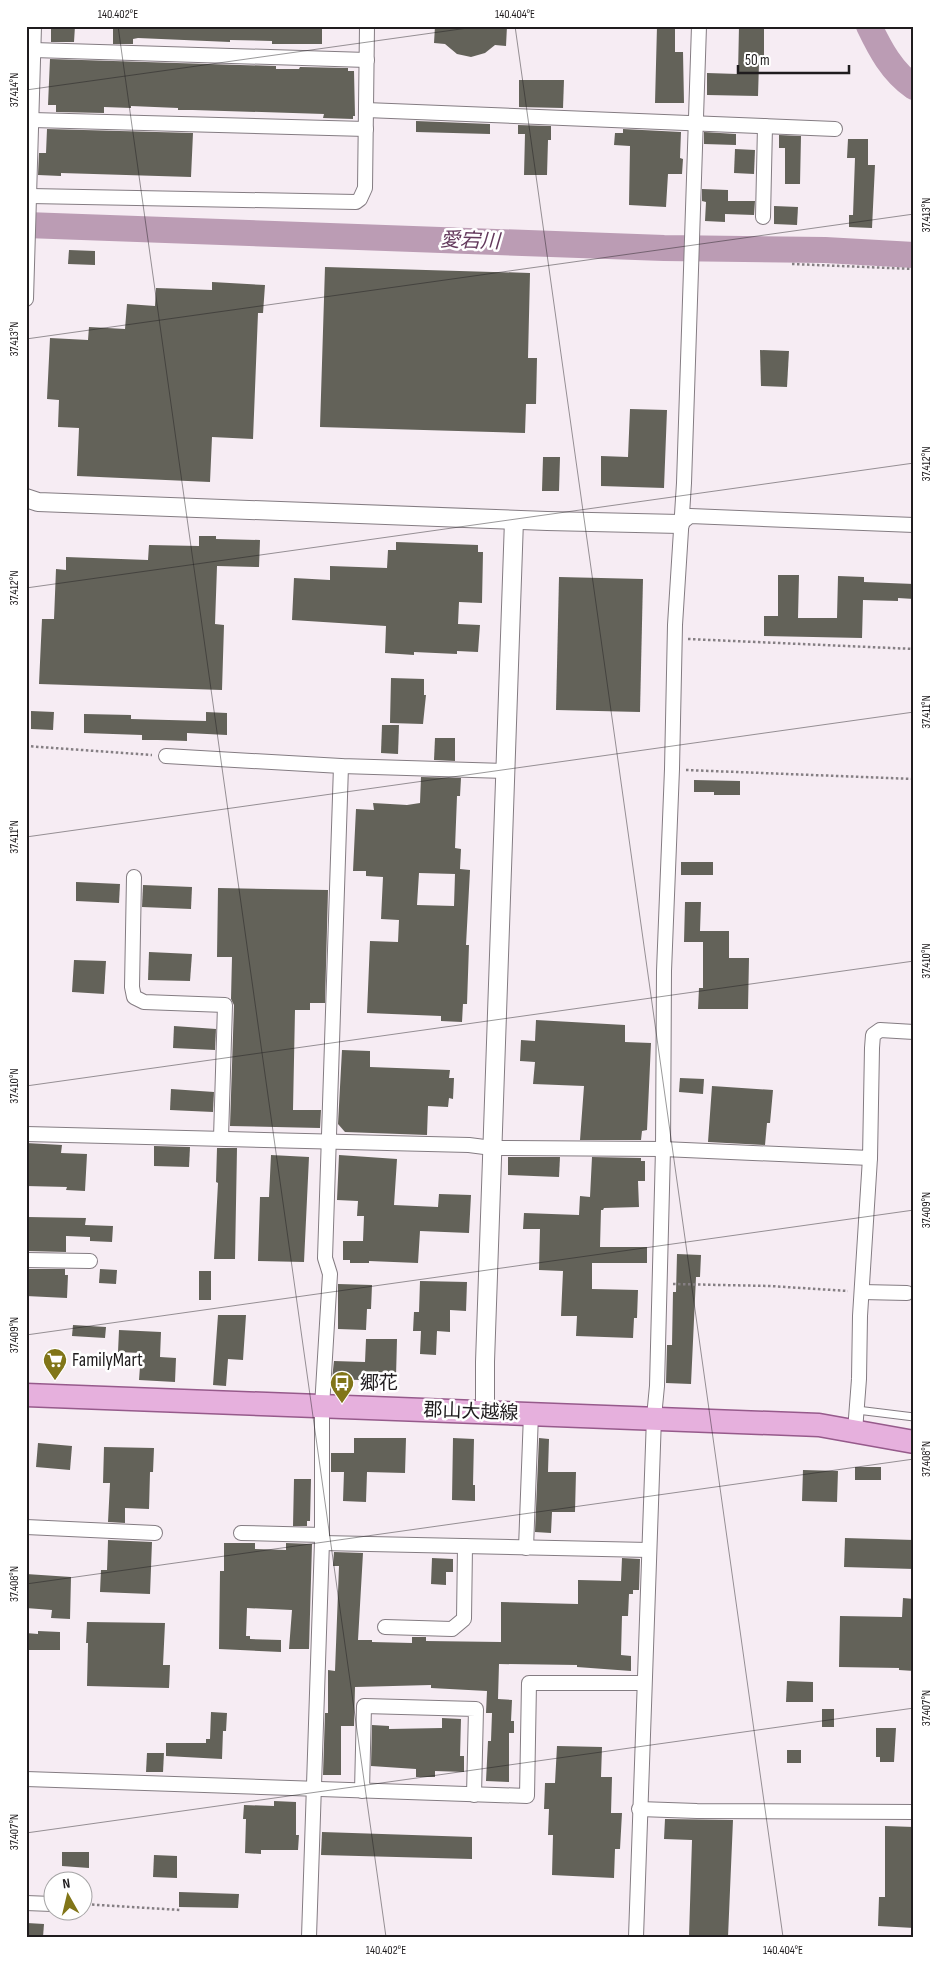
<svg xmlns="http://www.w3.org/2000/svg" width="940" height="1963" font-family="'Sofia Sans Condensed','Noto Sans JP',sans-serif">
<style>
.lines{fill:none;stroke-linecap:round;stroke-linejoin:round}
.river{stroke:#bb9cb4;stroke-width:26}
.building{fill:#636259;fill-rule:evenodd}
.service-casing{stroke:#847c82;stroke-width:9}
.minor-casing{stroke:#847c82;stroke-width:16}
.tertiary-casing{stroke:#847c82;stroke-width:20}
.primary-casing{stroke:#965a8b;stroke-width:25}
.path{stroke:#857f83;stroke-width:2.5;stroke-dasharray:2.5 2.5;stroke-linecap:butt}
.service{stroke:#fff;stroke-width:7}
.minor{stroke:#fff;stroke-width:14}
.tertiary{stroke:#fff;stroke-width:18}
.primary{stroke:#e6b0dd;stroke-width:22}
.ticks{fill:none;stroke:#1f1c1e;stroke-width:1;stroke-opacity:0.45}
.labels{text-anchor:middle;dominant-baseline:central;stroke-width:5;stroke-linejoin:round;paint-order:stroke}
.poi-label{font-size:19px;fill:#1f1c1e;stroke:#fff;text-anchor:start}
.street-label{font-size:19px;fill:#1f1c1e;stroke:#fff}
.water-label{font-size:20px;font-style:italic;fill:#63395c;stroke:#fff}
.neatline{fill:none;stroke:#1f1c1e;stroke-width:2}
.ticks-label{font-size:12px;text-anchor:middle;fill:#1f1c1e}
</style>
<rect width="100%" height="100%" fill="#f6ecf3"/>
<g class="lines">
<g class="river">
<path d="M869,26c11,23 23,46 45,61"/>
<path d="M26,225l638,23 161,2 89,5"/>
</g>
</g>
<g class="building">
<path d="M51,26h24l-1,16h-23z"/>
<path d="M113,26h209v18h-50v-3l-42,-1v2l-92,-4 -5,1v5h-20z"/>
<path d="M435,26h72l-1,20 -11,-1 -10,8 -14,4 -14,-3 -12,-10 -11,-1z"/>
<path d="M657,26h18v26h8l1,51h-29z"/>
<path d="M739,26h25v37h-5l-1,33 -51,-1v-22l31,1z"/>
<path d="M50,59l226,7v3h23l1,-2 48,1v3h6l1,45h-2v3l-30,-1 1,-4 -131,-4h-15v-2l-47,-2v2l-27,-1v6l-48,-1v-7h-8z"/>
<path d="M519,80h45l-1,28 -44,-1z"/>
<path d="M416,121l74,3v10l-74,-2z"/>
<path d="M518,125l33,1v14h-3l-1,35h-23l1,-41h-7z"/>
<path d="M47,129l146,4 -2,44 -130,-4v3l-23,-1 1,-22h7z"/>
<path d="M623,129l58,3 -1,26 3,1 -1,15h-14l-2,33 -37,-2 1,-59 -16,-1 1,-12h8z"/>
<path d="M704,132l32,2v11l-32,-1z"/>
<path d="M779,135l22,1 -1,48h-15v-36h-6z"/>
<path d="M848,139h20v26h7l-3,63 -23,-1v-12h4l2,-57h-8z"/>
<path d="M735,149l20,1 -1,24 -20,-1z"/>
<path d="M702,189l26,1v11h27l-1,14 -29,-1v8l-20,-1 1,-19 -4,-1z"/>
<path d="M774,206l24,1 -1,18 -23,-1z"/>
<path d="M69,250l26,1v14l-27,-1z"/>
<path d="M325,267l205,6 -2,85h9l-1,46h-10l-1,29 -205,-6z"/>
<path d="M212,282l53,3 -2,28h-5l-5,126 -41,-2 -2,45 -133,-6 2,-48 -21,-1 1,-27 -12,-1 3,-61 38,2 1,-13 36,2 2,-25 28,2 1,-18 56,2z"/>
<path d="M760,350l29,1 -2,36 -26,-1z"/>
<path d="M630,409l37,1 -3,78 -63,-2v-30l27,1z"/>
<path d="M543,457h17l-1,34h-17z"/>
<path d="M199,536h17v3l44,1 -1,27 -42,-1 -2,58 9,1 -2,65 -183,-6 3,-65h12l2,-50 10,1v-13l82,3 1,-15 50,1z"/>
<path d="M396,542l82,3v7h5l-1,51 -23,-1 -1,22 22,1 -2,27 -21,-1v3l-43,-2v3l-29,-2 1,-27 -94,-6 2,-42 36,2v-14l57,2 1,-18h8z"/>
<path d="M778,575h21l-1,43h39l1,-42 26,1v5l50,2v15l-16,-1v3l-35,-1 -1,38 -98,-2v-20h14z"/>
<path d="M559,577l84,2 -3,133 -84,-2z"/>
<path d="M391,678l33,1v16h2l-3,29 -33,-1z"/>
<path d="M31,711l23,1 -1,18 -22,-1z"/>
<path d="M206,712l21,1v22l-40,-2v8l-29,-1h-16v-5l-58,-2v-19l47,1v4l75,2z"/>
<path d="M382,725h17l-1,29 -17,-1z"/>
<path d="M435,738h20v23l-21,-1z"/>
<path d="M421,777l40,1 -1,18h-3l-2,52 6,1 -1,20 10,1 -4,75h3l-2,59h-4l-1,18 -21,-1v-5l-74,-3 3,-72 28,1 1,-22 -18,-1 2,-42 -17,-1v-5h-13l3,-62 18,1 -1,-7 34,2 13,-2zM419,873l36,1 -1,32 -37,-1z"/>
<path d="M694,780l46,1v14h-26v-3h-20z"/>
<rect x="681" y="862" width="32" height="13"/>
<path d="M76,882l44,2 -1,19 -43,-2z"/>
<path d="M143,885l49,2 -1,22 -49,-2z"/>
<path d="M218,888l110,2 -3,113h-15v7h-15l-2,100h28l-1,18 -90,-2 4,-121 -3,-6 1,-42h-15z"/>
<path d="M685,902h16l-1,29h29v27h20l-1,51h-50l1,-21h4v-46h-19z"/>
<path d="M149,952l43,2 -2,27 -42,-1z"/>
<path d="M74,960l32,1 -2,33 -32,-2z"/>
<path d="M536,1020l89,5v17l26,1 -4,87 -5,1 -1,9h-61l4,-54 -51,-2 2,-22 -15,-1 1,-21 14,1z"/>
<path d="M174,1026l42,3 -1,21 -42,-2z"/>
<path d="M342,1050l28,1v16l80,3 -1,8h5l-1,21 -4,-1 -1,9 -20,-1 -1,29 -82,-3 -7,-8z"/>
<path d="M680,1078l24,1 -1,15 -24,-2z"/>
<path d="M712,1086l61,4 -3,33h-3l-2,22 -57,-3z"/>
<path d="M171,1089l43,3 -1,20 -43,-2z"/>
<path d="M26,1143l36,2 -1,8 26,1 -2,37 -19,-1 1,-3 -41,-1z"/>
<path d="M154,1146l36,1 -1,20 -35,-1z"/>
<path d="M217,1148h20l-2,111h-21l4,-76 -2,-1z"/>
<path d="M271,1155l38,2 -5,105 -46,-1 2,-64h9z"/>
<path d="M339,1155l58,4 -3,46 44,2 1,-13 32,1 -2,38 -49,-2 -2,32 -49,-2v2h-19v-3h-7v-19h20l1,-25h-7l1,-15 -21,-1z"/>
<path d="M508,1157h52l-1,20 -51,-2z"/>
<path d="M592,1157l49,1v3h4v20h-7l1,26 -35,1 -1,2h-2l-1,37h47v16h-55v26l46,1 -1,28h-3l-1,20 -57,-2 1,-20h-16l2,-45 -24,-1 1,-41h-17l1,-16 55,2 1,-19 10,1z"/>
<path d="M28,1217l58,1 -1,7 28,1 -1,16 -22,-1v-4l-24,-1v16l-40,-1z"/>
<path d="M677,1254l24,1 -1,22h-4l-5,107 -25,-1 1,-38h5l1,-53h3z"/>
<path d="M26,1269h39v6h3l-1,23 -41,-2z"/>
<path d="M100,1269l17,1 -1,14 -17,-1z"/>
<rect x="199" y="1271" width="12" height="29"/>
<path d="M420,1281l47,1 -1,29 -16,-1v22l-13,-1 -1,24 -16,-1 1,-23h-8l1,-19h5z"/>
<path d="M338,1284l34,1 -1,24h-4l-1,21 -28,-1z"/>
<path d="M218,1315h28l-3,45 -15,-1 -2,27 -13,-1z"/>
<path d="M73,1325l33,2 -1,11 -33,-2z"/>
<path d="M119,1330l42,2 -1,25 16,1 -1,24 -36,-2 2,-27 -23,-1z"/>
<path d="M366,1339h31l-1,38h-9v4l-55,-2 2,-18 31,1z"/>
<path d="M354,1438h52l-1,35 -38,-1 -1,30 -23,-1 1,-29h-13v-19h23z"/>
<path d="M453,1438l21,1 -1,46h2v16l-23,-1z"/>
<path d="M539,1438l10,1 -1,33h28l-1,40h-23l-1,21 -16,-1z"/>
<path d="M38,1443l34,3 -2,24 -34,-3z"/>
<path d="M104,1447l50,1 -1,24h-3l-1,37 -24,-1v15l-17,-1 2,-39h-7z"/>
<rect x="855" y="1467" width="26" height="13"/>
<path d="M803,1470l35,1 -1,31 -35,-1z"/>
<path d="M294,1479h17l-1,42h-3v5h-14z"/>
<path d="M845,1538l69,2v29l-70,-2z"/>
<path d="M108,1540l44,2 -2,52 -50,-2 1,-22h6z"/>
<path d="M224,1543h31v6l31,1v-7l26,1 -3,105h-20l3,-39 -45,-2 -1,28h4v3l31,1v12l-62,-3 1,-78h4z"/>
<path d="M334,1552l29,1 -5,87h14v2l40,1v-6h14v4l75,1v-40l77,2v-24l43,1 1,-23 18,1 -1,31h-6v4h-4l-1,22h-6l-1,39 10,1v15l-54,-4v-2l-78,-1 -1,35 14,1 -1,21h3v12h-5v49l-23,-1 2,-40h3l1,-28h-6l1,-22 -56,-3v-3l-76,2 -1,39h-13v49h-18l2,-62h3v-43l7,1 4,-105h-6z"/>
<path d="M432,1558l21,1v13h-7v13l-15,-1z"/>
<path d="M26,1574l45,3 -1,42 -19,-1 1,-8 -26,-2z"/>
<path d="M903,1598l11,1v72l-15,-1v-2l-60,-1 1,-51 62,1z"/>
<path d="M87,1622l78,1 -2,42h7l-1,23 -82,-2 1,-43h-2z"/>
<path d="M38,1631l22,1v18h-34v-17l12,1z"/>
<path d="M787,1681l26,1v20h-27z"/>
<rect x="822" y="1709" width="12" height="18"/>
<path d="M211,1712l16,1 -1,18h-3l-1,28 -56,-3v-13h40v-4h4z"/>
<path d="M442,1718l19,1 -1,37h4v16l-29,-1v6h-19v-8l-45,-3 1,-41 17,1v3l53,-1z"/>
<path d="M876,1728h20l-2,34h-14v-5h-4z"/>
<path d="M557,1746l45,1 -1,30h11l-1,36h11l-2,36h-5l-1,29 -62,-3 1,-40h-5l1,-26h-5l1,-26h10z"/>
<rect x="787" y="1750" width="14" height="13"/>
<path d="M147,1753h17l-1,19h-17z"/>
<path d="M274,1801l22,1v33h3l-1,15h-37v4l-16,-1 1,-34h-3l1,-14 30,1z"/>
<path d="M665,1819l68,1 -5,117h-39l3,-97 -28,-1z"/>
<path d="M885,1826l29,1v101l-36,-2 1,-29h6z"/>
<path d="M322,1832l150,5v22l-151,-4z"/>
<path d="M62,1852h27v16l-27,-2z"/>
<path d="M154,1855l23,1v22l-24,-1z"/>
<path d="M179,1892l60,2 -1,14 -59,-1z"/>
<path d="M27,1923l17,1 -1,13h-17z"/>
</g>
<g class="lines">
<g class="service-casing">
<path id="service" d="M857,1410l57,7"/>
</g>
<g class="minor-casing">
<g id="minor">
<path d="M33,50l334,10"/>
<path d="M366,110l469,19"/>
<path d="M32,120l334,9"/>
<path d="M30,196l326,6 4,-3 5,-11 2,-162"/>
<path d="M763,217l2,-91"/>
<path d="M26,299l8,-273"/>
<path d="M680,524l10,-8 224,9"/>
<path d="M166,756l175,10 164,5"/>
<path d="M134,877l-2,110 2,10 10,5 81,3 -4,133"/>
<path d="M26,1134l443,11 23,3 171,1 207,9 2,-110 1,-13 7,-5 34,2"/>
<path d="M26,1260l64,1"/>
<path d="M862,1292l45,1"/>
<path d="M855,1431l4,-52 1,-63 10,-158"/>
<path d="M26,1527l129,6"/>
<path d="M241,1533l81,2"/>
<path d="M322,1543l327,7"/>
<path d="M526,1548l5,-134"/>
<path d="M385,1627l67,2 12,-10 1,-73"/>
<path d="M26,1779l501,17 2,-113h115"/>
<path d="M362,1791l2,-85 112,3 -2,86"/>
<path d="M639,1809l58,2 217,1"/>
<path d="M26,1903l26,1"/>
<path d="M309,1937l13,-396v-134l8,-133 -5,-16 16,-492"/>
<path d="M636,1937l18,-520 3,-31 6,-237 1,-178 8,-202 3,-144 9,-142 15,-457"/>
</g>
</g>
<g class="tertiary-casing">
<g id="tertiary">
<path d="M26,498l12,4 509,19 133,3"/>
<path d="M485,1412v-50l29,-842"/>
</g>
</g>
<g class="primary-casing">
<path id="primary" d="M26,1395l793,30 95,17"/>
</g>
<g class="path">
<path d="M792,264l122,5"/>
<path d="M688,639l226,10"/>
<path d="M26,746l126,9"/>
<path d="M686,770l228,9"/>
<path d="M673,1284l97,2 78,5"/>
<path d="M82,1904l99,6"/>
</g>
<use href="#service" class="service"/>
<use href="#minor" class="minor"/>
<use href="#tertiary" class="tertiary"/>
<use href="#primary" class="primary"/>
</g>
<path class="ticks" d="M118,26l268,1911M515,26l268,1911M912,26l2,14M26,90l456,-64M26,339l888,-125M26,588l888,-125M26,837l888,-125M26,1086l888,-125M26,1335l888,-125M26,1584l888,-125M26,1833l888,-125"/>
<defs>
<g id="supermarket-pin" transform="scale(1.25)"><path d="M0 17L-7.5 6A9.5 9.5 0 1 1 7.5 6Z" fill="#817518" stroke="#fff"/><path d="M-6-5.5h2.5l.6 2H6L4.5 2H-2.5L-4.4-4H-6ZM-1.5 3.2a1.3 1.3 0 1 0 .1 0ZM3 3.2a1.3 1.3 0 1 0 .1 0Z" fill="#fff"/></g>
<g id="bus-pin" transform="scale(1.25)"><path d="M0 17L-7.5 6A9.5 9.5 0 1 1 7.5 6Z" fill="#817518" stroke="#fff"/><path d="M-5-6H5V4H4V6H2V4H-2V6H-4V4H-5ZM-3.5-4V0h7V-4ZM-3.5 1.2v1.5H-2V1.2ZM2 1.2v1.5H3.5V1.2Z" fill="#fff"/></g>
</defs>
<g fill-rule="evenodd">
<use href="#supermarket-pin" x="55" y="1360"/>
<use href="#bus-pin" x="342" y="1383"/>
</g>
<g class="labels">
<g class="poi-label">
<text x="72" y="1360">FamilyMart</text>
<text x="360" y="1383">郷花</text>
</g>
<g class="street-label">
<text transform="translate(471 1412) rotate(2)">郡山大越線</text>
</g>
<g class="water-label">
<text transform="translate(470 241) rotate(2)">愛宕川</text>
</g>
</g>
<rect width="940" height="1963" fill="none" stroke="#ffffff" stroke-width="55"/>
<g transform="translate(68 1896) rotate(352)"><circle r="24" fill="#ffffff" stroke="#a5a4a5"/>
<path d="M0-4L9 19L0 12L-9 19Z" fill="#817518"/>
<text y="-8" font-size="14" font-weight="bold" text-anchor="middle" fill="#1f1c1e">N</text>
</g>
<path d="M738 65v8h111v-8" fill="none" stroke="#1f1c1e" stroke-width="2.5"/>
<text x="745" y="65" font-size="15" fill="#1f1c1e" stroke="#ffffff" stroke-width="4" paint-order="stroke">50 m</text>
<rect x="28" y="28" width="884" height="1908" class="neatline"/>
<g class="ticks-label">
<text x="118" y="18">140.402°E</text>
<text x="515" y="18">140.404°E</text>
<text transform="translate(14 90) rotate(-90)" y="4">37.414°N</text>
<text transform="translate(926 215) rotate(-90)" y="4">37.413°N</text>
<text transform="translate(14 339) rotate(-90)" y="4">37.413°N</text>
<text transform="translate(926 464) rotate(-90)" y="4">37.412°N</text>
<text transform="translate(14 588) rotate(-90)" y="4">37.412°N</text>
<text transform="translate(926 712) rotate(-90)" y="4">37.411°N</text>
<text transform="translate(14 837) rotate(-90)" y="4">37.411°N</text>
<text transform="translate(926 961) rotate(-90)" y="4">37.410°N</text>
<text transform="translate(14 1086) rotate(-90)" y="4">37.410°N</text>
<text transform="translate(926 1210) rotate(-90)" y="4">37.409°N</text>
<text transform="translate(14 1335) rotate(-90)" y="4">37.409°N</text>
<text transform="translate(926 1459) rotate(-90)" y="4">37.408°N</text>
<text transform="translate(14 1584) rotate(-90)" y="4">37.408°N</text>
<text transform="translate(926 1708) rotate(-90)" y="4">37.407°N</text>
<text transform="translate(14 1832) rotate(-90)" y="4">37.407°N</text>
<text x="386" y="1954">140.402°E</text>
<text x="783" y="1954">140.404°E</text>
</g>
</svg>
